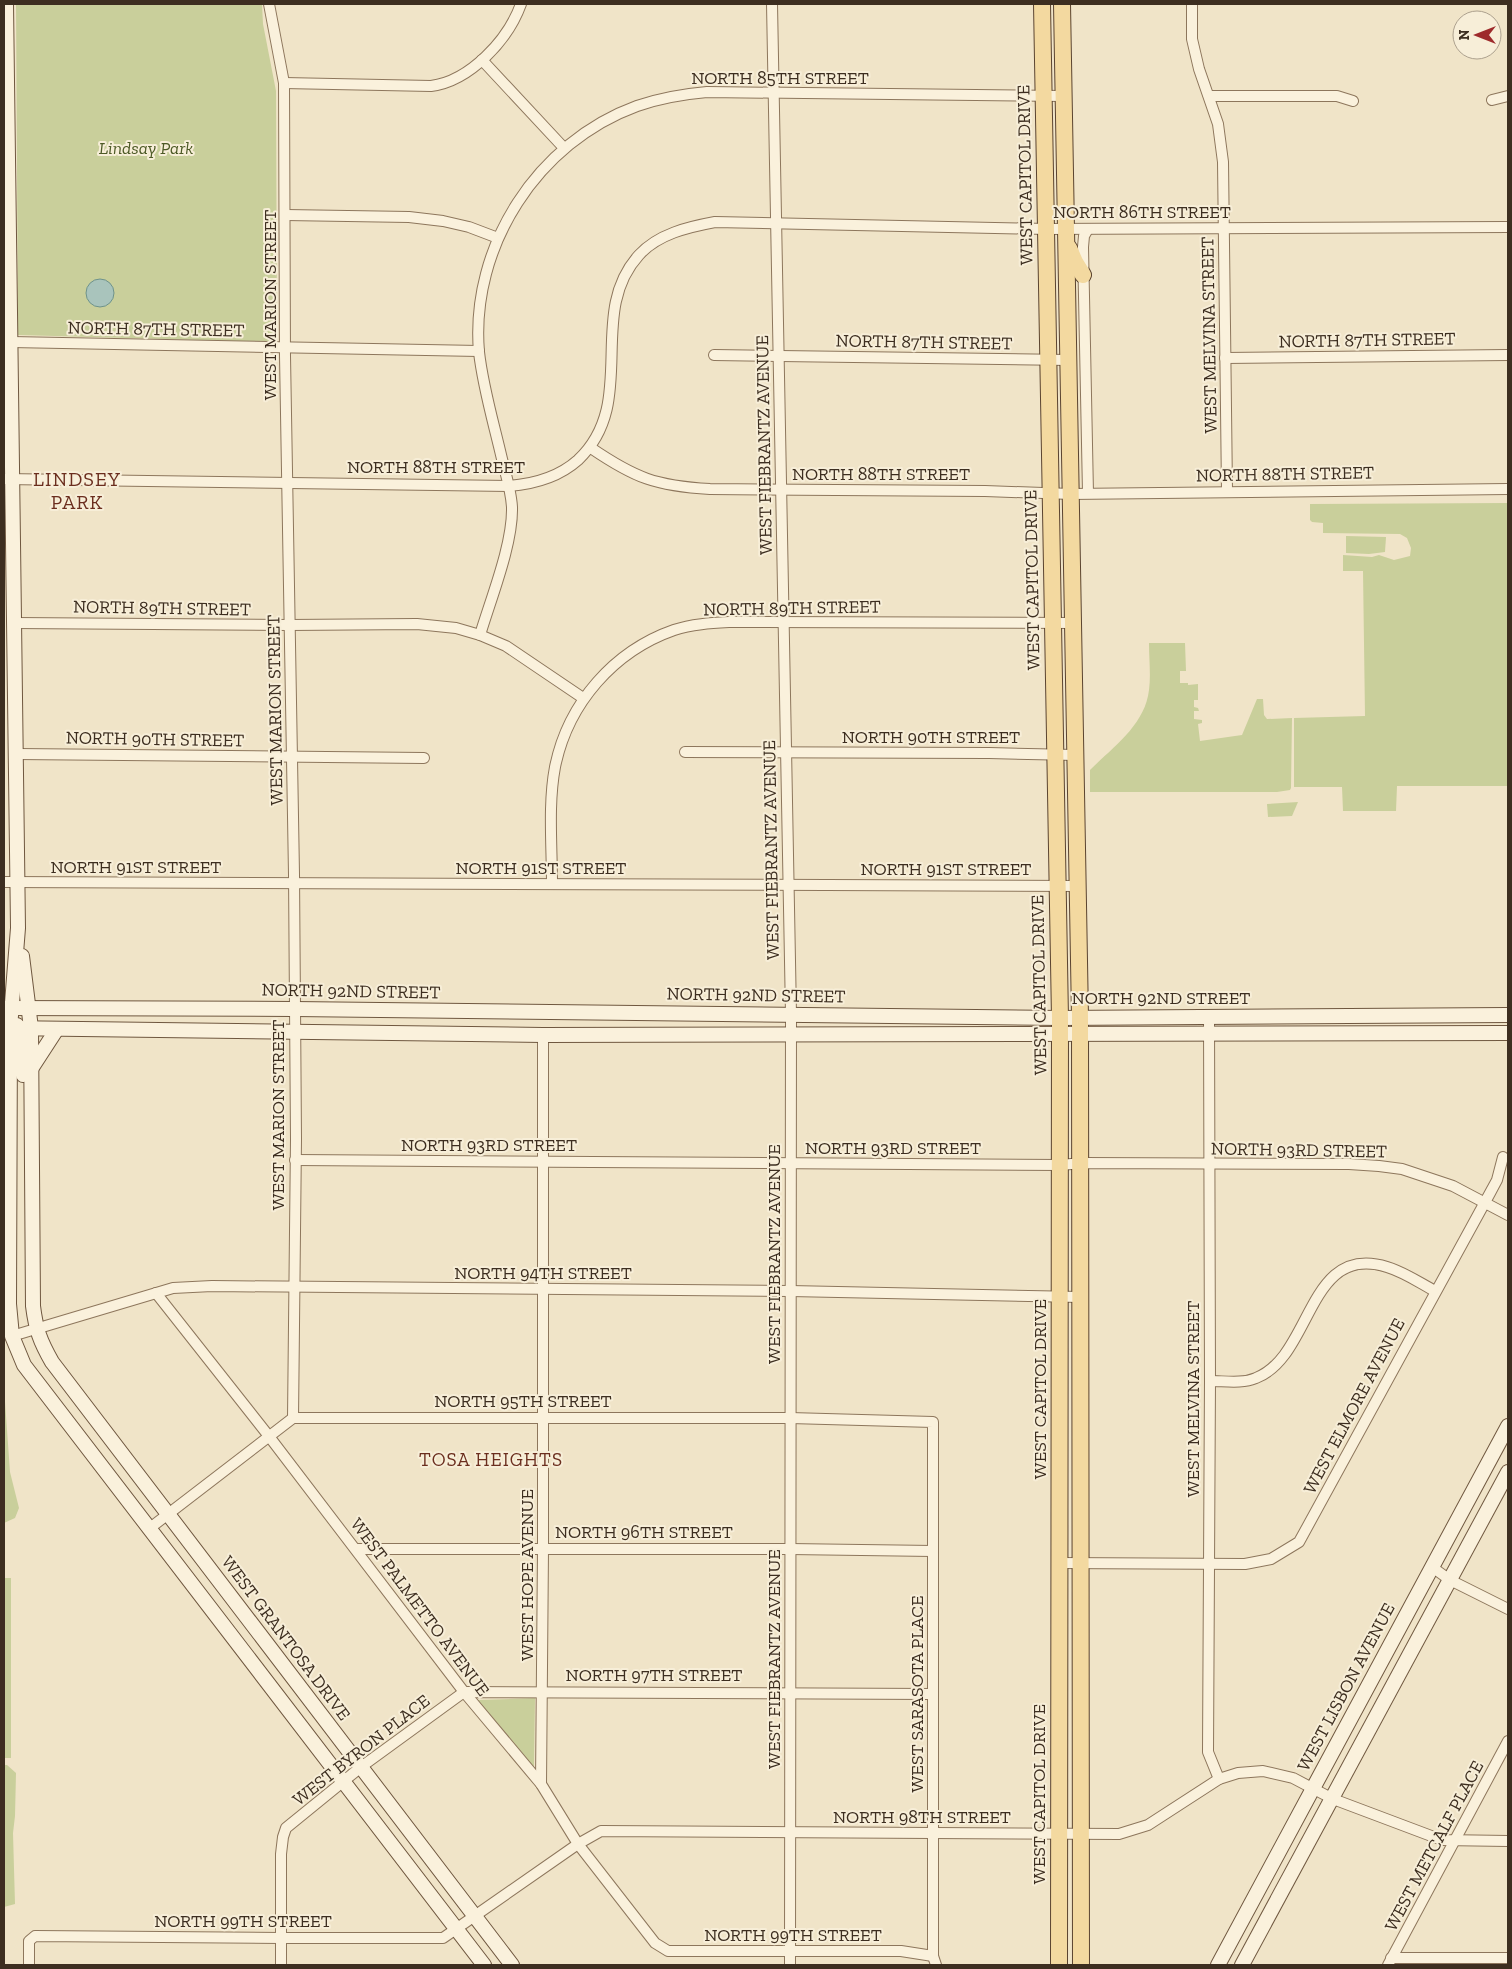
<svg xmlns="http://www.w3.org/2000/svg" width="1512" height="1969" font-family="'Zilla Slab',serif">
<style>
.green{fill:#c9cf9b}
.water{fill:#a9c4bc;stroke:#6f938a}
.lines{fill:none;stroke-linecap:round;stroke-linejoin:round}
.street-casing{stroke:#8d765c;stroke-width:12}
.secondary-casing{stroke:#6f573f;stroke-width:16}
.primary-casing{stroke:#5b4430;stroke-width:18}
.street{stroke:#faf1dc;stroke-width:10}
.secondary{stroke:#faf1dc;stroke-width:14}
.primary{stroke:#f3d9a0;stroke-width:16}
.labels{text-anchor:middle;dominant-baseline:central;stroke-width:4;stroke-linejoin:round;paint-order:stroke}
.street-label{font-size:18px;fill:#3d2e20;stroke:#f7eed8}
.park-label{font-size:18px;font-style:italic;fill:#4d5a26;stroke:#f7eed8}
.neighbourhood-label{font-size:19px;letter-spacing:1px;fill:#6b2e1e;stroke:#f7eed8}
.quarter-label{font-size:20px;letter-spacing:1px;fill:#6b2e1e;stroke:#f7eed8}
</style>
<rect width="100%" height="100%" fill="#f0e4c8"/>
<g class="green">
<path d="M16,4h246l1,20 13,67 1,251 -259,-7z"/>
<path d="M1508,503v283h-111l-1,25h-53l-1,-24h-48v-69l71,-2 -2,-145h-20v-16l29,2 7,-2 15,5 16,-4 1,-8 -4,-10 -7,-4 -77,-1v-10l-11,-1 -2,-2v-16z"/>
<path d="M1346,536l40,1 -1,15 -16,2 -23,-1z"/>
<path d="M1149,643h36l1,28h-6v12h8v2l10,-1v16h-4v7l4,1 1,3h-5v8l8,1v3l-4,1 2,17 42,-6 15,-36h6l1,16 3,4 25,-1 -1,70 -1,2 -13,2h-187v-22c23,-23 55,-45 59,-80 2,-15 0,-31 0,-47z"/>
<path d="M1298,802l-6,14 -24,1 -1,-13z"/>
<path d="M4,1388l6,84 9,36 -4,10 -11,5z"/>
<rect x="4" y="1578" width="7" height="180"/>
<path d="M535,1698l-1,69 -56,-67z"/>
<path d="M4,1765h3l9,8 -1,43 -2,17 2,71 -11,3z"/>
</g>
<circle class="water" cx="100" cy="293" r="14"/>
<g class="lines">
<g class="street-casing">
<g id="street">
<path d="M269,4l15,79 1,273 9,518 2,265 -3,279"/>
<path d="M772,4l19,1010 -1,951"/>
<path d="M1192,4v35l7,30 19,55 5,38 4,329"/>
<path d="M482,60l82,88"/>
<path d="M284,83l147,3c39,-5 77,-46 90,-82"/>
<path d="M1209,96h128l16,5"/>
<path d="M1492,100l16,-4"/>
<path d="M286,215l123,2 34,4 26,6 29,11"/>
<path d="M11,342l468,9"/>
<path d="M714,355l354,5"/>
<path d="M1225,358l283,-3"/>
<path d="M591,448c44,30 65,38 119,41l275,2 86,3 437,-5"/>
<path d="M4,479l505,7c25,-2 50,-9 69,-26 62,-58 7,-146 61,-205 19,-21 49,-28 76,-33l331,7 462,-2"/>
<path d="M1088,493l-5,-246 1,-11 4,-7"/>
<path d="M15,623l274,2 128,-1 39,4 24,7 26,11 77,52"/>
<path d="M480,635c11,-37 33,-91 32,-128 -1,-16 -6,-32 -10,-48 -8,-35 -19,-71 -23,-107 -9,-106 59,-210 158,-246 23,-8 47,-12 70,-14l357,4"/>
<path d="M685,752l304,1 86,2"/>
<path d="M17,754l407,4"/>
<path d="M4,882l1074,4"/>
<path d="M552,884c0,-38 -4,-80 3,-117 13,-64 59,-116 119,-137 18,-6 38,-7 56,-8l343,1"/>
<path d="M1209,1017l1,364 -2,371 11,27"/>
<path d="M295,1160l765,5 23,-2 266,1 30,2 23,3 51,17 55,29"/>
<path d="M156,1293l112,142 196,257 77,92 37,60 77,99 13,8h233l32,5"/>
<path d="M12,1336l161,-48 39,-2 578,5 290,6"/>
<path d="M1210,1381c15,0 32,3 46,-3 57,-22 51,-136 131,-111 17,5 33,16 48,24"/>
<path d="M150,1528l143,-110h497l143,4v534l3,9"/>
<path d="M356,1549h434l143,2"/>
<path d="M1059,1563l186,1 26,-5 28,-17 191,-349 7,-13 6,-23"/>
<path d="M1432,1567l18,13 58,29"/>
<path d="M541,1784l2,-235v-514"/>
<path d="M1391,1958h117"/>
<path d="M29,1965v-24l6,-5 246,2h162l135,-94 23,-13 518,3 29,-9 71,-46 19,-6 25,-2 30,7 40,21 109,41 66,1"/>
<path d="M281,1965v-111l2,-17 3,-9 75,-61 103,-75 469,2"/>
<path d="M1388,1965l120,-224"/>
</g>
</g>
<g class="secondary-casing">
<g id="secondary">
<path d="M6,4l12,924 -8,100 -1,276 3,32 12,29 460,600"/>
<path d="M22,956l9,72 2,278c3,24 7,35 19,56l460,603"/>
<path d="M4,1008l290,1 766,9 448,-3"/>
<path d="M17,1025l6,50"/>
<path d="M4,1028l539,7 965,-2"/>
<path d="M31,1069l26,-40"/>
<path d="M1218,1965l290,-539"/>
<path d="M1242,1965l266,-493"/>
</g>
</g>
<g class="primary-casing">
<g id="primary">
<path d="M1042,4l18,1014 -1,947"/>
<path d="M1062,4l18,1013 1,948"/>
<path d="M1069,248l6,14 8,13"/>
</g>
</g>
<use href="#street" class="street"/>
<use href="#secondary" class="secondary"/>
<use href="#primary" class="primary"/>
</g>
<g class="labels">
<g class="street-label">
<text x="780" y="78">NORTH 85TH STREET</text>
<text transform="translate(1025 175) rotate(-91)">WEST CAPITOL DRIVE</text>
<text x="1142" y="212">NORTH 86TH STREET</text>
<text transform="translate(270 305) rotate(-90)">WEST MARION STREET</text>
<text transform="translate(156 329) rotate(1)">NORTH 87TH STREET</text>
<text transform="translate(1209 335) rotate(-91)">WEST MELVINA STREET</text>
<text transform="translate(1367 340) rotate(-1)">NORTH 87TH STREET</text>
<text transform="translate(924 342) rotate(1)">NORTH 87TH STREET</text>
<text transform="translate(764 445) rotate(-91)">WEST FIEBRANTZ AVENUE</text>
<text x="436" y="467">NORTH 88TH STREET</text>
<text x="881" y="474">NORTH 88TH STREET</text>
<text transform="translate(1285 474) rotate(-1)">NORTH 88TH STREET</text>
<text transform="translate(1032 580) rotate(-91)">WEST CAPITOL DRIVE</text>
<text transform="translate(162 608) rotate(1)">NORTH 89TH STREET</text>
<text transform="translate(792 608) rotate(-1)">NORTH 89TH STREET</text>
<text transform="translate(275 710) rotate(-91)">WEST MARION STREET</text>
<text x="931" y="737">NORTH 90TH STREET</text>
<text transform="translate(155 739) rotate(1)">NORTH 90TH STREET</text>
<text transform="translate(771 850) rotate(-91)">WEST FIEBRANTZ AVENUE</text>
<text x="136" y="867">NORTH 91ST STREET</text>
<text x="541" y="868">NORTH 91ST STREET</text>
<text x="946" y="869">NORTH 91ST STREET</text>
<text transform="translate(1039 985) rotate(-91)">WEST CAPITOL DRIVE</text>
<text transform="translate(351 991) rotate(1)">NORTH 92ND STREET</text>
<text transform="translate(756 995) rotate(1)">NORTH 92ND STREET</text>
<text x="1161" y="998">NORTH 92ND STREET</text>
<text transform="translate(278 1115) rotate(-90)">WEST MARION STREET</text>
<text x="489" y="1145">NORTH 93RD STREET</text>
<text x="893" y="1148">NORTH 93RD STREET</text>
<text transform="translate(1299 1150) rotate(1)">NORTH 93RD STREET</text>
<text transform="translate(774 1254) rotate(-90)">WEST FIEBRANTZ AVENUE</text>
<text x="543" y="1273">NORTH 94TH STREET</text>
<text transform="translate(1040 1389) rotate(-90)">WEST CAPITOL DRIVE</text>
<text transform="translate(1193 1399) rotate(-90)">WEST MELVINA STREET</text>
<text x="523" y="1401">NORTH 95TH STREET</text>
<text transform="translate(1354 1406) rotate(-62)">WEST ELMORE AVENUE</text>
<text x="644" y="1532">NORTH 96TH STREET</text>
<text transform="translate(527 1575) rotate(-90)">WEST HOPE AVENUE</text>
<text transform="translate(420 1607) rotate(53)">WEST PALMETTO AVENUE</text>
<text transform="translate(286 1638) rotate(53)">WEST GRANTOSA DRIVE</text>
<text transform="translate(774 1659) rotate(-90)">WEST FIEBRANTZ AVENUE</text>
<text x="654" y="1675">NORTH 97TH STREET</text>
<text transform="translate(1346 1687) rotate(-62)">WEST LISBON AVENUE</text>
<text transform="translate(917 1694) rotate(-90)">WEST SARASOTA PLACE</text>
<text transform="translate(361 1750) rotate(-38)">WEST BYRON PLACE</text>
<text transform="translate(1039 1794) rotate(-90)">WEST CAPITOL DRIVE</text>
<text x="922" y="1817">NORTH 98TH STREET</text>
<text transform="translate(1434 1846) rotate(-62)">WEST METCALF PLACE</text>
<text x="243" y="1921">NORTH 99TH STREET</text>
<text x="793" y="1935">NORTH 99TH STREET</text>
</g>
<g class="park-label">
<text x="146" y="148">Lindsay Park</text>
</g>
<g class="neighbourhood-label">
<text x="491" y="1459">TOSA HEIGHTS</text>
</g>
<g class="quarter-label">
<text x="77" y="479">LINDSEY<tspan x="77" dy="23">PARK</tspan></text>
</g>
</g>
<rect width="1512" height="1969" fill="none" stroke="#3d2e20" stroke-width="10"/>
<g transform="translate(1477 35) rotate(270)"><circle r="24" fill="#f7eed8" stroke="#ada18e"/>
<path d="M0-4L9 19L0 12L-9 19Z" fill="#9e2a2b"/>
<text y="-8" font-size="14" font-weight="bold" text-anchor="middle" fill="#3d2e20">N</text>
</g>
</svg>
